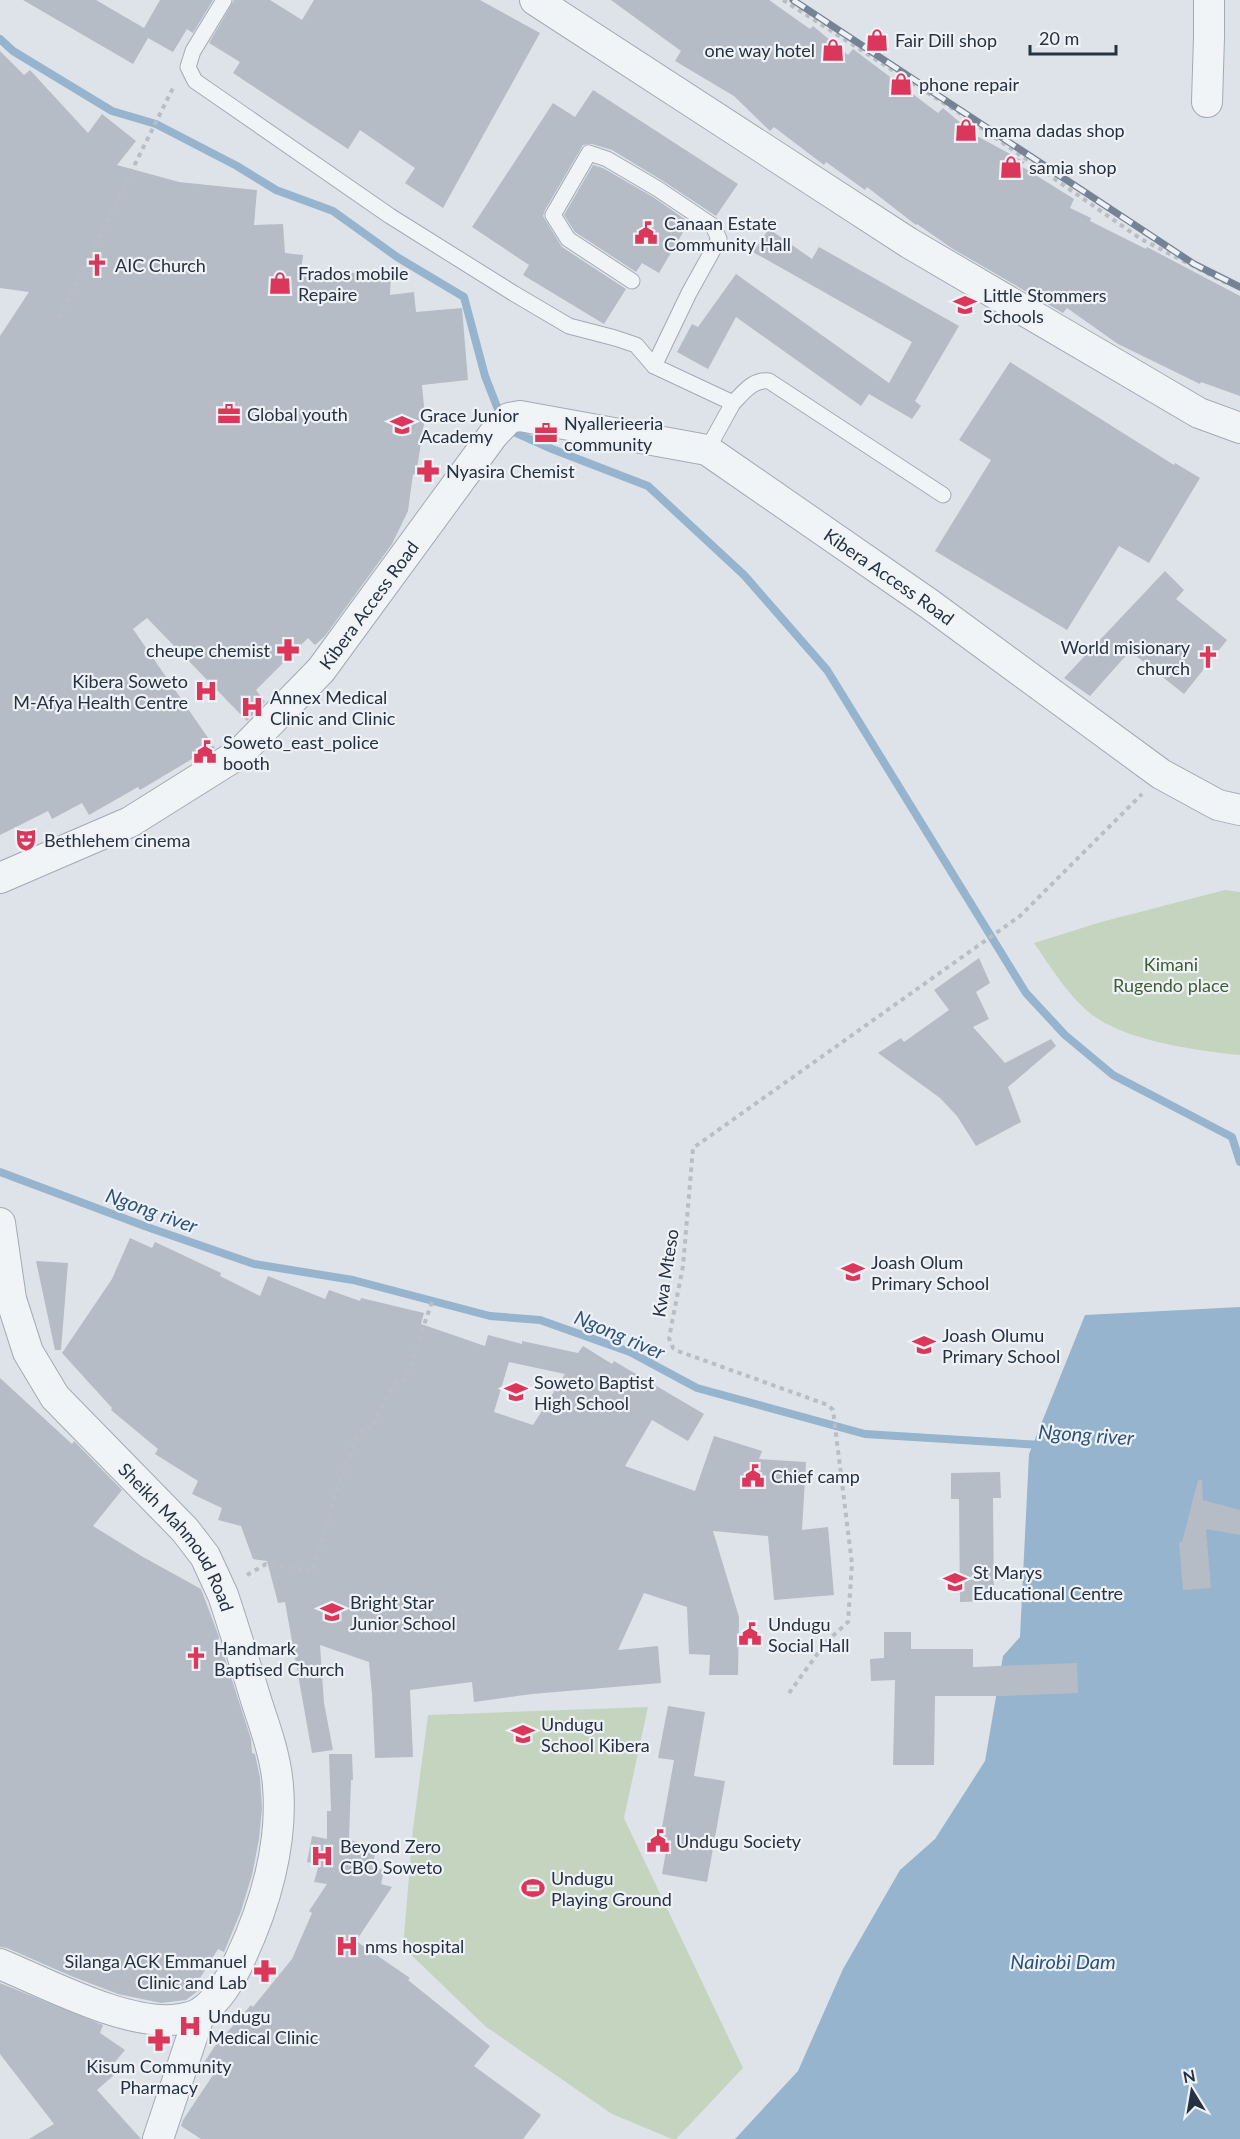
<svg xmlns="http://www.w3.org/2000/svg" width="1240" height="2139" font-family="Lato,sans-serif">
<style>
.green{fill:#c5d4be}
.water{fill:#96b4cd}
.lines{fill:none;stroke-linecap:round;stroke-linejoin:round}
.stream{stroke:#96b4cd;stroke-width:8}
.building{fill:#b5bcc6;fill-rule:evenodd}
.lane-casing{stroke:#a3aab3;stroke-width:17}
.street-casing{stroke:#a3aab3;stroke-width:32}
.path{stroke:#b8bec4;stroke-width:4;stroke-dasharray:4.5 4.5;stroke-linecap:butt}
.lane{stroke:#f1f4f7;stroke-width:15}
.street{stroke:#f1f4f7;stroke-width:30}
.rail-casing{stroke:#768394;stroke-width:7}
.rail{stroke:#eef2f6;stroke-width:4.5;stroke-dasharray:14;stroke-linecap:butt}
.labels{text-anchor:middle;dominant-baseline:central;stroke-width:4.5;stroke-linejoin:round;paint-order:stroke}
.poi-label{font-size:18px;fill:#263241;stroke:#eef2f6;text-anchor:start}
.street-label{font-size:18px;fill:#263241;stroke:#eef2f6}
.park-label{font-size:18px;fill:#3d5e32;stroke:#eef2f6}
.water-label{font-size:20px;font-style:italic;fill:#2c5379;stroke:#eef2f6}
</style>
<rect width="100%" height="100%" fill="#dee3e9"/>
<g class="green">
<path d="M1225,890l15,2v163c-42,-4 -111,-14 -145,-38 -25,-18 -44,-50 -61,-74l67,-21z"/>
<path d="M648,1707l-24,111 119,250 -67,71h-4l-60,-25 -127,-88 -82,-79 10,-118 15,-114z"/>
</g>
<path class="water" d="M1240,1307v832h-505l63,-68 45,-102 57,-99 35,-31 50,-78 18,-105 17,-19 9,-183 56,-139z"/>
<g class="lines">
<g class="stream">
<path d="M0,39l13,12 99,60 44,13 81,42 39,24 57,21 64,46 67,40 21,79 16,41"/>
<path d="M507,429l45,20 96,37 96,89 83,95 199,323 39,42 48,40 119,62 8,25"/>
<path d="M0,1172l150,56 104,36 99,16 137,36 50,4 90,32 67,36 168,46 177,11"/>
</g>
</g>
<g class="building">
<path d="M23,0h73l48,28 16,-28h53l-20,33 -6,-4 -14,23 -25,-14 -15,26z"/>
<path d="M234,0h36l32,20 12,-20h166l60,33 -97,175 -38,-25 10,-15 -55,-38 -12,19 -115,-76 7,-11 -31,-19z"/>
<path d="M611,0h158l41,29 3,-3 35,29 5,-6 85,64 5,-5 32,27 50,27 -4,4 53,33 -4,9 21,10 -1,3 56,28 1,-2 93,49v100l-39,-14 -1,2 -82,-40 -51,-36 -4,5 -110,-64 -36,-25 -1,1 -49,-38 -2,3 -39,-28 -2,3 -50,-38 -4,4 -36,-35 -59,-35 6,-10z"/>
<path d="M0,51l24,24 6,-5 58,63 14,-19 34,27 -19,24 62,17 78,8 -3,35 29,-1 2,29 18,2 -2,16 90,3 -1,21 24,-3 2,20 46,-4 6,72 -46,5 3,32 -9,58 -3,-1 -5,37 -16,33 -67,92 -10,9 -7,-7 -52,52 9,12 -18,19 -100,-103 -14,11 82,119 -21,13 -2,-2 -52,31 -2,-3 -49,28 -7,-12 -30,16 -4,-8 -48,24v-499l29,-44 -29,-4z"/>
<path d="M593,90l145,94 -22,32 -53,-35 -51,-31 -20,-6 -9,1 -38,65 -2,6 19,31 64,42 -22,35 -81,-49 6,-10 -57,-38 81,-124 22,14z"/>
<path d="M593,165l10,3 50,29 36,25 -30,51 -17,-10 -6,9 -61,-40 -11,-17z"/>
<path d="M769,229l43,30 7,-12 140,79 -44,75 6,5 -9,13 -43,-25 -8,12 -125,-89 -28,52 -31,-17 15,-28 6,3 38,-53 153,109 23,-41 -159,-90z"/>
<path d="M1010,362l164,103 1,-2 25,15 -51,85 -30,-17 -52,84 -132,-79 56,-91 -32,-20z"/>
<path d="M1165,571l19,19 -8,9 51,41 -43,54 -54,-43 -40,45 -26,-18z"/>
<path d="M979,958l11,25 -14,9 13,27 -16,8 32,36 46,-24 5,7 -48,41 13,35 -45,24 -19,-30 -17,-18 -62,-45 23,-15 3,4 45,-32 -15,-20z"/>
<path d="M130,1238l22,10 3,-6 66,31 -1,3 40,20 8,-20 57,23 4,-9 31,11 1,-3 63,15 -3,11 64,22 3,-11 34,9v-3l56,12 5,-7 29,18 2,-3 90,53 -16,27 -36,-21 -27,46 70,25 19,-55 48,15 -3,8 47,3 -4,68 26,-3 6,68 -60,5 -6,-64 -55,-5 26,86 -1,58h-29l1,-20 -21,-1 -2,-47 -43,-14 -26,57 40,-4 3,37 -129,11 -58,8 -2,-20 -62,8 3,67 -38,1 -3,-64 -3,-32 -49,-17 4,58 9,47 -21,3 -27,-151 -7,1 -11,-42 -14,-2 -12,-33 -23,-6 4,-12 -30,-14 6,-13 -43,-27 3,-5 -47,-39 1,-2 -50,-55 50,-74zM509,1362l56,12 -32,51 -39,-13z"/>
<path d="M36,1261l32,2 -7,87h-6z"/>
<path d="M0,1378l72,66 2,-3 48,49 -29,36 50,31 58,32 18,48 -3,13 6,-1 29,90 1,14 3,1 5,24 2,30 -3,31 -7,36 -11,36 -17,41 -6,-3 -21,34 6,4 -17,13 -25,3 -43,-9 -47,-18 -64,-28 -7,-1z"/>
<path d="M1000,1472l1,26h-8l1,103 -34,1 -1,-103h-8v-26z"/>
<path d="M1198,1480h4l1,20 37,10v25l-34,-6 5,59 -28,2 -4,-48h3z"/>
<path d="M884,1632h27v17h62v18l104,-4 1,30 -76,3h-67l-1,69h-41l2,-85 -24,1 -1,-22 14,-1z"/>
<path d="M668,1706l37,6 -11,64 31,5 -18,101 -45,-8 4,-23 -8,-1 16,-90 -16,-2z"/>
<path d="M329,1754h23l1,26h-2l-2,60 28,6 -5,21 12,3 -3,14 11,3 -36,54 54,37 -2,2 82,66 -16,20 67,49 -18,24h-322l-20,-13 2,-6 32,-48 -12,-8 12,-18 36,-41 2,2 39,-48 20,-46 -3,-2 18,-27 -13,-2 5,-18 -12,-2 5,-26 15,3v-28h4z"/>
<path d="M0,1983l103,42 -3,8 25,17 -16,19 5,6 -17,15 44,49h-112l25,-15 -54,-70z"/>
</g>
<g class="lines">
<g class="lane-casing">
<g id="lane">
<path d="M224,0l-31,51 -5,16 7,14 195,135 123,77 56,33 46,12 21,7 18,21 79,37 -26,47"/>
<path d="M632,281l-64,-42 -15,-24 36,-62 18,6 51,30 55,37 6,13 -30,54 -35,73"/>
<path d="M733,403c11,-11 20,-24 36,-22l174,114"/>
</g>
</g>
<g class="street-casing">
<g id="street">
<path d="M535,0l374,243 290,170 41,15"/>
<path d="M1207,102l2,-65v-37"/>
<path id="s1" d="M0,878l130,-56 110,-69 81,-83 172,-235 16,-17 11,-2 187,34 221,153 233,171 57,31 22,5"/>
<path id="s2" d="M0,1223l11,76 17,53 27,45 130,133 20,26 18,39c12,36 23,72 34,108 9,27 19,55 21,83 5,58 -13,120 -37,171 -8,19 -23,44 -40,55 -5,4 -14,6 -21,7 -50,9 -134,-36 -180,-55"/>
<path d="M158,2139l42,-126"/>
</g>
</g>
<g class="path">
<path d="M783,0l184,118 174,121 83,43 16,5"/>
<path d="M58,318l115,-230"/>
<path d="M247,1575l19,-11 47,7 21,-73 22,-61 7,-7 11,-3 2,-10 19,-34 10,-3 27,-78"/>
<path d="M789,1693l37,-51 22,-20 4,-58 -19,-154 -5,-5 -150,-54 -5,-3 -4,-10 14,-72 10,-118 327,-232 122,-122"/>
</g>
<use href="#lane" class="lane"/>
<use href="#street" class="street"/>
<g class="rail-casing">
<path id="rail" d="M793,0l401,264 46,23"/>
</g>
<use href="#rail" class="rail"/>
</g>
<defs>
<g id="shop-bare" transform="scale(1.8)"><path d="M-5-2.5h2.3a2.7 3.5 0 0 1 5.4 0H5L5.5 6h-11ZM-1.5-2.5h3a1.5 2.3 0 0 0-3 0Z" fill="#da375a" stroke="#eef2f6" stroke-width="2.5" paint-order="stroke"/></g>
<g id="civic-bare" transform="scale(1.8)"><path d="M-.6-6.5H3V-4.5H.6V-3L4-1V1h2V6H-6V1h2V-1L-.6-3ZM-1.2 2.5V6h2.4V2.5Z" fill="#da375a" stroke="#eef2f6" stroke-width="2.5" paint-order="stroke"/></g>
<g id="church-bare" transform="scale(1.8)"><path d="M-1.2-6h2.4v3.5h3.3v2.4h-3.3V6h-2.4V-.1h-3.3v-2.4h3.3Z" fill="#da375a" stroke="#eef2f6" stroke-width="2.5" paint-order="stroke"/></g>
<g id="school-bare" transform="scale(1.8)"><path d="M0-5L7-2L0 1L-7-2ZM-4 1L0 2.5L4 1V4Q0 6-4 4Z" fill="#da375a" stroke="#eef2f6" stroke-width="2.5" paint-order="stroke"/></g>
<g id="office-bare" transform="scale(1.8)"><path d="M-6-3h4V-5.5h4V-3h4V5H-6ZM-1-4.5V-3h2v-1.5ZM-6 0V1H6V0Z" fill="#da375a" stroke="#eef2f6" stroke-width="2.5" paint-order="stroke"/></g>
<g id="pharmacy-bare" transform="scale(1.8)"><path d="M-2-6h4v4h4v4h-4v4h-4v-4h-4v-4h4Z" fill="#da375a" stroke="#eef2f6" stroke-width="2.5" paint-order="stroke"/></g>
<g id="hospital-bare" transform="scale(1.8)"><path d="M-5-5h3v3.5h4V-5h3V5h-3V1.5h-4V5h-3Z" fill="#da375a" stroke="#eef2f6" stroke-width="2.5" paint-order="stroke"/></g>
<g id="theatre-bare" transform="scale(1.8)"><path d="M-5-5.5Q0-4 5-5.5V0Q5 5 0 6Q-5 5-5 0ZM-3.3-2.5H-1v1.5H-3.3ZM1-2.5H3.3v1.5H1ZM-2.8 1Q0 5.5 2.8 1Z" fill="#da375a" stroke="#eef2f6" stroke-width="2.5" paint-order="stroke"/></g>
<g id="stadium-bare" transform="scale(1.8)"><path d="M0-5a6.5 5 0 1 0 0 10a6.5 5 0 1 0 0-10ZM-3.5-1.8h7v3.6h-7Z" fill="#da375a" stroke="#eef2f6" stroke-width="2.5" paint-order="stroke"/></g>
</defs>
<g fill-rule="evenodd">
<use href="#shop-bare" x="877" y="40"/>
<use href="#shop-bare" x="833" y="50"/>
<use href="#shop-bare" x="901" y="84"/>
<use href="#shop-bare" x="966" y="130"/>
<use href="#shop-bare" x="1011" y="167"/>
<use href="#civic-bare" x="646" y="233"/>
<use href="#church-bare" x="97" y="265"/>
<use href="#shop-bare" x="280" y="283"/>
<use href="#school-bare" x="965" y="305"/>
<use href="#office-bare" x="229" y="414"/>
<use href="#school-bare" x="402" y="425"/>
<use href="#office-bare" x="546" y="433"/>
<use href="#pharmacy-bare" x="428" y="471"/>
<use href="#pharmacy-bare" x="288" y="650"/>
<use href="#church-bare" x="1208" y="657"/>
<use href="#hospital-bare" x="206" y="691"/>
<use href="#hospital-bare" x="252" y="707"/>
<use href="#civic-bare" x="205" y="752"/>
<use href="#theatre-bare" x="26" y="840"/>
<use href="#school-bare" x="853" y="1272"/>
<use href="#school-bare" x="924" y="1345"/>
<use href="#school-bare" x="516" y="1392"/>
<use href="#civic-bare" x="753" y="1476"/>
<use href="#school-bare" x="955" y="1582"/>
<use href="#school-bare" x="332" y="1612"/>
<use href="#civic-bare" x="750" y="1634"/>
<use href="#church-bare" x="196" y="1658"/>
<use href="#school-bare" x="523" y="1734"/>
<use href="#civic-bare" x="658" y="1841"/>
<use href="#hospital-bare" x="322" y="1856"/>
<use href="#stadium-bare" x="533" y="1888"/>
<use href="#hospital-bare" x="347" y="1946"/>
<use href="#pharmacy-bare" x="265" y="1971"/>
<use href="#hospital-bare" x="190" y="2026"/>
<use href="#pharmacy-bare" x="159" y="2040"/>
</g>
<g class="labels">
<g class="poi-label">
<text x="895" y="40">Fair Dill shop</text>
<text x="815" y="50" text-anchor="end">one way hotel</text>
<text x="919" y="84">phone repair</text>
<text x="984" y="130">mama dadas shop</text>
<text x="1029" y="167">samia shop</text>
<text x="664" y="223">Canaan Estate<tspan x="664" dy="21">Community Hall</tspan></text>
<text x="115" y="265">AIC Church</text>
<text x="298" y="273">Frados mobile<tspan x="298" dy="21">Repaire</tspan></text>
<text x="983" y="295">Little Stommers<tspan x="983" dy="21">Schools</tspan></text>
<text x="247" y="414">Global youth</text>
<text x="420" y="415">Grace Junior<tspan x="420" dy="21">Academy</tspan></text>
<text x="564" y="423">Nyallerieeria<tspan x="564" dy="21">community</tspan></text>
<text x="446" y="471">Nyasira Chemist</text>
<text x="1190" y="647" text-anchor="end">World misionary<tspan x="1190" dy="21">church</tspan></text>
<text x="270" y="650" text-anchor="end">cheupe chemist</text>
<text x="188" y="681" text-anchor="end">Kibera Soweto<tspan x="188" dy="21">M-Afya Health Centre</tspan></text>
<text x="270" y="697">Annex Medical<tspan x="270" dy="21">Clinic and Clinic</tspan></text>
<text x="223" y="742">Soweto_east_police<tspan x="223" dy="21">booth</tspan></text>
<text x="44" y="840">Bethlehem cinema</text>
<text x="871" y="1262">Joash Olum<tspan x="871" dy="21">Primary School</tspan></text>
<text x="942" y="1335">Joash Olumu<tspan x="942" dy="21">Primary School</tspan></text>
<text x="534" y="1382">Soweto Baptist<tspan x="534" dy="21">High School</tspan></text>
<text x="771" y="1476">Chief camp</text>
<text x="973" y="1572">St Marys<tspan x="973" dy="21">Educational Centre</tspan></text>
<text x="350" y="1602">Bright Star<tspan x="350" dy="21">Junior School</tspan></text>
<text x="768" y="1624">Undugu<tspan x="768" dy="21">Social Hall</tspan></text>
<text x="214" y="1648">Handmark<tspan x="214" dy="21">Baptised Church</tspan></text>
<text x="541" y="1724">Undugu<tspan x="541" dy="21">School Kibera</tspan></text>
<text x="676" y="1841">Undugu Society</text>
<text x="340" y="1846">Beyond Zero<tspan x="340" dy="21">CBO Soweto</tspan></text>
<text x="551" y="1878">Undugu<tspan x="551" dy="21">Playing Ground</tspan></text>
<text x="365" y="1946">nms hospital</text>
<text x="247" y="1961" text-anchor="end">Silanga ACK Emmanuel<tspan x="247" dy="21">Clinic and Lab</tspan></text>
<text x="208" y="2016">Undugu<tspan x="208" dy="21">Medical Clinic</tspan></text>
<text x="159" y="2066" text-anchor="middle">Kisum Community<tspan x="159" dy="21">Pharmacy</tspan></text>
</g>
<g class="street-label">
<text stroke="none"><textPath href="#s1" startOffset="1125">Kibera Access Road</textPath></text>
<text stroke="none"><textPath href="#s1" startOffset="468">Kibera Access Road</textPath></text>
<text transform="translate(665 1273) rotate(-81)">Kwa Mteso</text>
<text stroke="none"><textPath href="#s2" startOffset="372">Sheikh Mahmoud Road</textPath></text>
</g>
<g class="park-label">
<text x="1171" y="964">Kimani<tspan x="1171" dy="21">Rugendo place</tspan></text>
</g>
<g class="water-label">
<text transform="translate(152 1210) rotate(20)">Ngong river</text>
<text transform="translate(620 1334) rotate(23)">Ngong river</text>
<text transform="translate(1086 1434) rotate(4)">Ngong river</text>
<text x="1063" y="1961">Nairobi Dam</text>
</g>
</g>
<g transform="translate(1192 2091) rotate(349)" stroke="#eef2f6" stroke-width="4.5" paint-order="stroke">
<path d="M0-4.5L10 22L0 15L-10 22Z" fill="#263241"/>
<text y="-9" font-size="16" font-weight="bold" text-anchor="middle" fill="#263241">N</text>
</g>
<path d="M1030 45v9h86v-9" fill="none" stroke="#263241" stroke-width="3"/>
<text x="1039" y="45" font-size="18" fill="#263241" stroke="#eef2f6" stroke-width="4.5" paint-order="stroke">20 m</text>
</svg>
